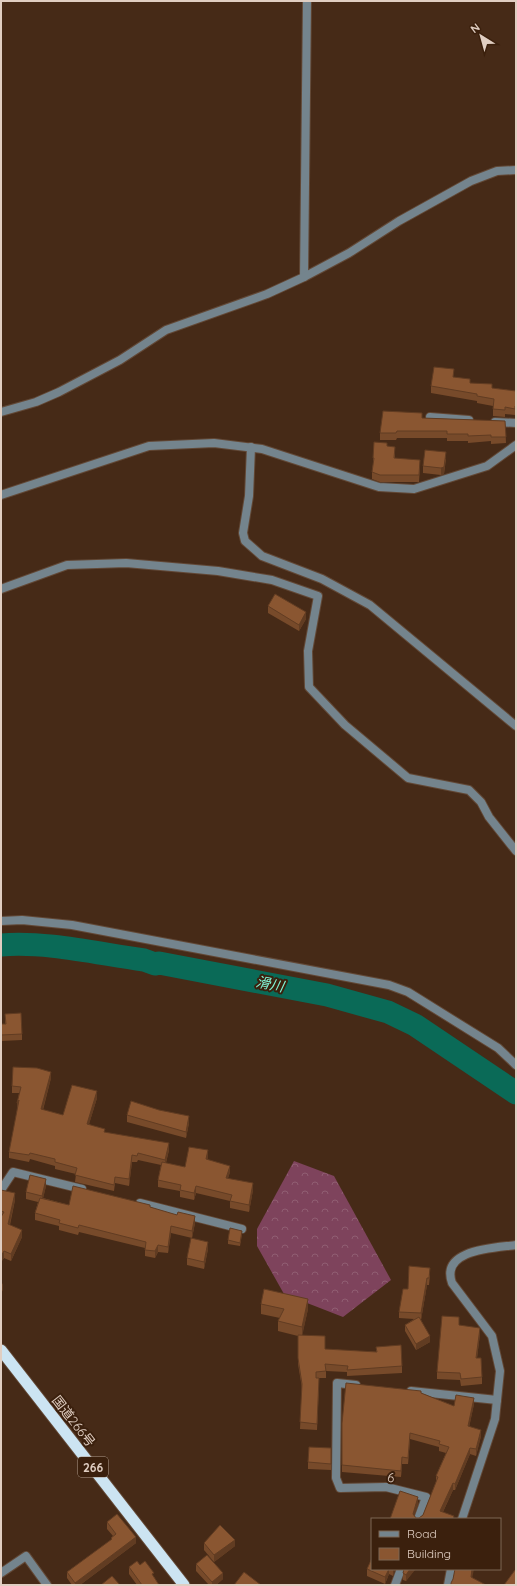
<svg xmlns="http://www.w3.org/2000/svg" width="517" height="1586" font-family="Quicksand,'Noto Sans JP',sans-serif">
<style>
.forest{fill:url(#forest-crowns)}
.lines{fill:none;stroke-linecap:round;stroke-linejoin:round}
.river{stroke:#0a6a57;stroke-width:23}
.minor-casing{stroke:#624836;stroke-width:10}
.trunk-casing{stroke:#624836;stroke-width:13}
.minor{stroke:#74848d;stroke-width:8}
.trunk{stroke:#cce4f2;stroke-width:11}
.wall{fill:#774a2a}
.shaded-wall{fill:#613c22}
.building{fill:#8a5631;stroke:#613c22}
.labels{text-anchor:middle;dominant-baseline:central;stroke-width:4;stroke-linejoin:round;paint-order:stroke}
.shield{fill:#3b200d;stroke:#ae9a8c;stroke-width:1}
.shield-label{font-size:12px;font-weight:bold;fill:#e0cec2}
.street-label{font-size:13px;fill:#e0cec2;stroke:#3b200d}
.water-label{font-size:14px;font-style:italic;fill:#81f7d8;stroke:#3b200d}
</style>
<defs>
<pattern id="forest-crowns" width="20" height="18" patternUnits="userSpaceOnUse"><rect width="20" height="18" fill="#7e435c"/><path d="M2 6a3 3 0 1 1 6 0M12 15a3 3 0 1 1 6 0" fill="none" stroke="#905d72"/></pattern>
</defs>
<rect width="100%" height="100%" fill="#462a17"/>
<path class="forest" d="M294,1161l40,15 57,104 -48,37 -59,-23 -27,-48v-17z"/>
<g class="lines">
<path class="river" d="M1,945c45,-4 98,9 143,15l11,4 4,-1 168,32 61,17 27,13 101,68"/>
<g class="minor-casing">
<g id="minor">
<path d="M304,277l3,-276"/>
<path d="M1,412l35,-10 23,-10 61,-32 46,-30 101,-36 37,-17 45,-24 50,-32 72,-40 26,-10 19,-1"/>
<path d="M430,417l39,3"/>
<path d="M495,422l21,1"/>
<path d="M251,447l-2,49 -6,37 2,8 17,15 60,23 48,26 146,121"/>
<path d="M1,495l148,-49 65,-3 48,6 117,38 35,2 73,-23 29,-21"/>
<path d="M1,589l66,-24 59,-2 92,8 54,9 46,16 -10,55 1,36 36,38 63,53 61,12 12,12 8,15 27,34"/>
<path d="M1,921l21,-1 50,5 317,60 19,7 90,56 18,17"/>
<path d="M1,1190l12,-18 69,17"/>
<path d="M140,1203l102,26"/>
<path d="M356,1385l-19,-2 -1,95 4,10 46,-1 40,10 -8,22"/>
<path d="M411,1391l86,9"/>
<path d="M462,1519l33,-100 5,-48 -8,-35 -40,-53c-12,-34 43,-35 64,-38"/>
<path d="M1,1573l25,-17 21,29"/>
<path d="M395,1585l6,-16"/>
<path d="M448,1585l3,-16"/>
</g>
</g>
<g class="trunk-casing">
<path id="trunk" d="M1,1350l183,235"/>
</g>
<use href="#minor" class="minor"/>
<use href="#trunk" class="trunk"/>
</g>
<g class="wall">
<path d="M454,377l16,6 22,5 24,3v22h-1v2l-10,-1v3l-12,-1v-10l-16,-3v-2l-46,-8v-7z"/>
<path d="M422,418l83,3 1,22 -15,1v-3l-23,2v-2h-21v-3h-50l-1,2h-16v-7z"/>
<path d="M387,446l8,8v4l25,9 -1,15h-39l-8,-3v-7l1,-8v-6z"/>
<path d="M446,459l-2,15 -3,1 -18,-2v-7z"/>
<path d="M268,606l38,13 -7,12 -31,-18z"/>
<path d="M5,1014l17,20v6l-21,1v-17h4z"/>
<path d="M51,1078l-8,32 20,5 34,-17 -8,26 16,8 64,18 -3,13 19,4 23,-10 -1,3 23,12 -2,6 25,12 -4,22 -19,-4v-7l-34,-8 -2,7 -14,-3v-6l-22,-4v-7l3,-15 -23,-5 -1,2h-5l-3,24 -14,-3 -1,8 -39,-9 1,-8 -21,-5v-3l-25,-7 -1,3 -20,-4v-6l9,-43 -1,1 2,-17h-7v-7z"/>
<path d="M127,1115l62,8 -3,15 -59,-16z"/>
<path d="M46,1186l-3,12 26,7 81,2 45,16 -3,15 -21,-5 -3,20 -10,-1 -3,6 -10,-2v-8l-66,-16 -1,3 -19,-5v-4l-24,-6v-7l3,-11 -12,-3v-7z"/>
<path d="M1,1190l14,10 -5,25 12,12 -11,24 -7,-3 -3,4z"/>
<path d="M242,1234l-2,12 -12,-2v-4z"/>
<path d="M208,1249l-4,20 -17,-4v-7z"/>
<path d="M430,1275l-1,10h-2l-6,35 9,22 -14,8 -11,-19v-6l9,-6 -15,-1v-6l9,-23z"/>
<path d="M261,1304l47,5 -6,26 23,14 51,3v-5l26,19v7l-55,3v-4l-21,-1v7h-8l1,7 -2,45 -17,-1 2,-41 -4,-24v-28l-20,-5v-10l2,-3 -19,-4z"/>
<path d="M459,1325l21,9 -3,24 5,19v7l-21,2 -1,-6 -23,-1v-7z"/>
<path d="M421,1393l33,13 20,-2 -5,23 12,9 -5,20 -6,-2 -15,36h-2l-10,22 11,7h-64l28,-15 -4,11 2,3h3l4,-3 13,-33v-6l10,-23 -7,-2v-4l-29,-8 -2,25h-6l-1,13 -59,-5v-49z"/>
<path d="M331,1448v22l-23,-1v-7z"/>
<path d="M107,1522l29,21 -56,42h-8l-5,-7v-6l44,-32v-2l2,-2 -6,-7z"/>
<path d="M204,1543l31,3 -21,16 -10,-12z"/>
<path d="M196,1564l27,15 -7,6h-7l-13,-14z"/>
<path d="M129,1567l25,10 5,8h-22l-8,-11z"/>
<path d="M367,1569h28l-2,7 -4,-2 -4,10 -18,-8z"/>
<path d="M415,1569l-9,12 -3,-1v-7z"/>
</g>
<g class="shaded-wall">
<path d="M446,452l-2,22 -3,1v-7z"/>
<path d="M306,612v7l-7,12v-6z"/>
<path d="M51,1072v6l-10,38v-7z"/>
<path d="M97,1091v7l-10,33v-7z"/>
<path d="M19,1100v7l-2,3v-7z"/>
<path d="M189,1116v7l-3,15v-6z"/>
<path d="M169,1143v7l-4,16v-6z"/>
<path d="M208,1150v7l-2,9v-7z"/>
<path d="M132,1155v7l-3,24v-7z"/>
<path d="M230,1166v6l-4,13v-7z"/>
<path d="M46,1179v7l-4,17v-7z"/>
<path d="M253,1183v7l-4,22v-7z"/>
<path d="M196,1186v7l-2,7v-7z"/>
<path d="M15,1193v7l-7,31v-7z"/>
<path d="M195,1216v7l-3,15v-7z"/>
<path d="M171,1226v7l-3,20v-6z"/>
<path d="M22,1230v7l-11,24v-7z"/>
<path d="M208,1242v7l-4,20v-7z"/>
<path d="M158,1245v7l-3,6v-7z"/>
<path d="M4,1251v7l-3,4v-6z"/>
<path d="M427,1278v7l-6,35v-7z"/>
<path d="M3,1283v7l-2,3v-7z"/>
<path d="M308,1299v10l-6,28v-10z"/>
<path d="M480,1328v6l-4,31v-7z"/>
<path d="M430,1336v6l-14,8v-6z"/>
<path d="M474,1398v6l-6,29v-7z"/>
<path d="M481,1430v6l-5,20v-7z"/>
<path d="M410,1433v6l-2,25v-6z"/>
<path d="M470,1448v6l-15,36v-6z"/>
<path d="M402,1457v7l-1,13v-6z"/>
<path d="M453,1483v7l-13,28v-7z"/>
<path d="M418,1497v7l-5,15v-5z"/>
<path d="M136,1537v6l-56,42h-5v-2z"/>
<path d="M235,1540v6l-21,16v-7z"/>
<path d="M389,1569v5l-4,10v-7z"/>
<path d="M393,1569h2l-2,7z"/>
<path d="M410,1569h5v1l-9,11v-6z"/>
<path d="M472,1569h2l-3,15v-7z"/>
<path d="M223,1573v6l-7,6h-4v-3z"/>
</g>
<g class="building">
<path d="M434,367l20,2 -1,8 17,2v4l22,1v4l24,3v15h-1v3l-10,-2v3l-12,-1 1,-10 -17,-3v-2l-46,-8z"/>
<path d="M383,411l39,2v5l83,3 1,16h-15v-2l-23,1v-2h-21v-3h-50l-1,2h-16z"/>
<path d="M374,442l13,1v3l8,1 -1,11 26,2 -1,15h-39l-8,-3 2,-14h-1z"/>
<path d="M425,450l21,2 -2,15 -3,1 -18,-2z"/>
<path d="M275,594l31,18 -7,13 -31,-19z"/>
<path d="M21,1013l1,21 -21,1v-11h5l-1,-10z"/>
<path d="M13,1067l24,1 14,4 -10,37 22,6 9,-30 25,6 -10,33 18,5 -1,3 65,11 -4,17 -27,-7 -1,3 -5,-1 -3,24 -14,-2 -1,8 -39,-10 2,-7 -22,-6v-3l-25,-6 -1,2 -20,-3 10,-52 -2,3 4,-16 -9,-1z"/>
<path d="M131,1101l28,9 30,6 -3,16 -59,-17z"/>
<path d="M189,1147l19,3 -2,9 24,7 -4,12 27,5 -4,22 -19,-4 2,-6 -36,-9 -2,7 -14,-3 1,-5 -23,-5 4,-18 23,5z"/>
<path d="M30,1175l16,4 -4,17 -16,-4z"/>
<path d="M73,1186l77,19v2l27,8 1,-3 17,4 -3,15 -21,-5 -3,21 -10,-2 -3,6 -10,-1 1,-8 -67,-17 -1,3 -19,-5 1,-3 -25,-7 5,-15 29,7z"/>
<path d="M1,1190l14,3 -7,31 14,6 -11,24 -7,-3 -3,5v-39l3,-5 -3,-1z"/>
<path d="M230,1228l12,3 -2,12 -12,-3z"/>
<path d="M191,1238l17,4 -4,20 -17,-4z"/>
<path d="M409,1266l21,2 -1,10h-2l-6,35 -22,-1 4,-23h5z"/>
<path d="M264,1289l44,10 -6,28 -24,-6 6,-12 -23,-5z"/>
<path d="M442,1316l17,1v8l21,3 -4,30h5l1,19 -21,2 -1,-6 -23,-1z"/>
<path d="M419,1317l11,19 -14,8 -11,-19z"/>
<path d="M298,1335l27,1v13l52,3 -1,-5 25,-2 1,21 -55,4 1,-4 -23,-2 1,7 -10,1v6h3l-2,46 -17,-2 2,-38 -4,-26z"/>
<path d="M346,1383l75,8v2l33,13 2,-11 18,3 -6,28 13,4 -5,19 -6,-1 -15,36 -2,-1 -13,28 14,5 -1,3h-63l10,-28 18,6 -5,17 3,4h3l4,-3 15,-38 -2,-1 13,-29 -10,-3 1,-3 -30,-8 -2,25 -6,-1 -1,14 -59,-6v-42z"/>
<path d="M309,1447l22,1v16l-23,-2z"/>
<path d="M117,1514l19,23 -61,46 -8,-11 45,-33 -1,-1 5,-4 -9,-12z"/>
<path d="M220,1525l15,15 -21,15 -10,-12z"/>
<path d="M207,1555l16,18 -11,9 -16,-18z"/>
<path d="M372,1558v11h17l-4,8 -18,-8z"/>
<path d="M137,1561l3,4 5,-4 9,12 -2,1 7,11h-17l-13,-18z"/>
<path d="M404,1569h6l-4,6 -3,-2z"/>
<path d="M455,1569h17l-1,8 15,8h-35v-2l2,-4z"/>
<path d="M515,1570l1,1v14h-12z"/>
<path d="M244,1572l17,13h-27z"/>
<path d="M112,1576l8,9h-19z"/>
</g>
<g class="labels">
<rect class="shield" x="78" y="1457" width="30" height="20" rx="3"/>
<g class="shield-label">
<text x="93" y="1467">266</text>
</g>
<g class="street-label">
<text transform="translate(74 1421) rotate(52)">国道266号</text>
<text transform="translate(391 1477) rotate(9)">6</text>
</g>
<g class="water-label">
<text transform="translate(270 984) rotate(11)">滑川</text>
</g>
</g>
<rect width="517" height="1586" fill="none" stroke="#e0cec2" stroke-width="4"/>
<rect x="371" y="1518" width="130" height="52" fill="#3b200d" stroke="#7d6655"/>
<rect x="379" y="1531" width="20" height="6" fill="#74848d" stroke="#7d6655"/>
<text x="407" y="1538" font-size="12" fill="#e0cec2">Road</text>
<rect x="379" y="1548" width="20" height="12" fill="#8a5631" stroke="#7d6655"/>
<text x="407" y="1558" font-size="12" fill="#e0cec2">Building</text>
<g transform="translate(481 36) rotate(323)" stroke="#3b200d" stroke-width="3" paint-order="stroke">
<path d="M0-3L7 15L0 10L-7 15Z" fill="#e0cec2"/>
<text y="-6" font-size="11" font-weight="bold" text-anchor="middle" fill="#e0cec2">N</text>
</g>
</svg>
